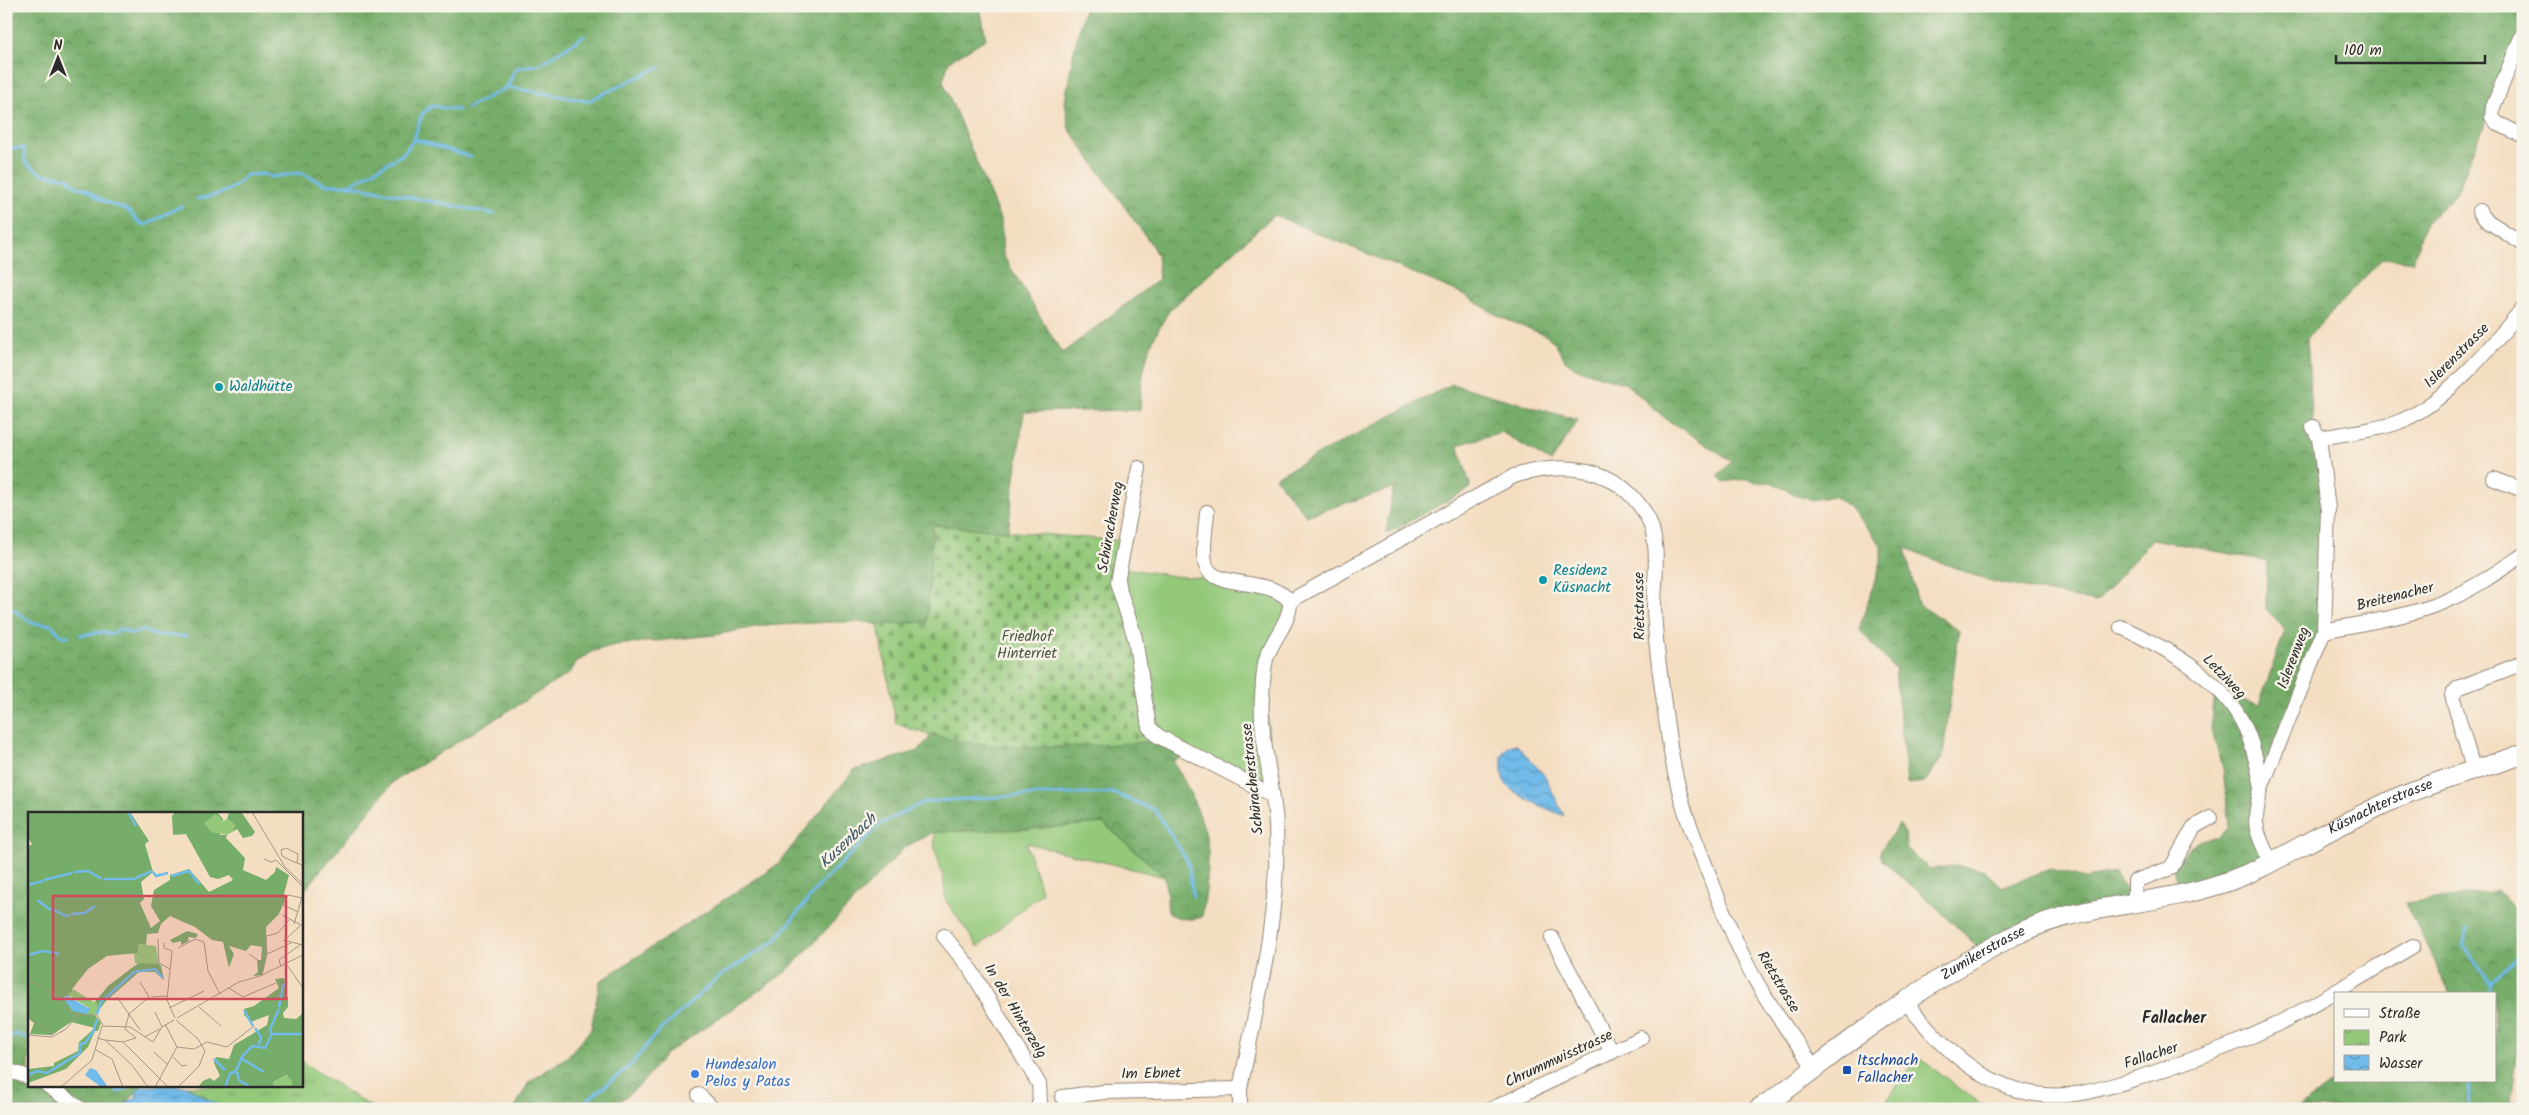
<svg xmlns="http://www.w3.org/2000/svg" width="2529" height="1115" font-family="Kalam,sans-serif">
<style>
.grass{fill:#94c97a;stroke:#607a52}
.forest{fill:url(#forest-crowns);stroke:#516c4a}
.cemetery{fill:url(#cemetery-stones);stroke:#607a52}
.park{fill:url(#park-tufts);stroke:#607a52}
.water{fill:url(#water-waves);stroke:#4e738a}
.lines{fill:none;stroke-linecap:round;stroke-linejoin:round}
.stream{stroke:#71bbea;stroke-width:3}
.minor-casing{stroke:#908476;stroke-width:16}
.major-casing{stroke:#908476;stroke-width:21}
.minor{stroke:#fff;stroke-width:14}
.major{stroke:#fff;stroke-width:19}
.culture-dot{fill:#0f9aa8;stroke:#f7f3e8;stroke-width:2}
.transit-dot{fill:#1a4fb4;stroke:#f7f3e8;stroke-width:2}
.shop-dot{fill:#3f7fe0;stroke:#f7f3e8;stroke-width:2}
.labels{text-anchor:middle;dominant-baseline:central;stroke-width:5;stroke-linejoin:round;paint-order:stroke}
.street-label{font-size:15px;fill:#2b2b2b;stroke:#f7f3e8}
.culture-label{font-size:15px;fill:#0d838f;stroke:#f7f3e8;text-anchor:start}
.park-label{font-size:15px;fill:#4a5a43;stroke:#f7f3e8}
.transit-label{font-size:15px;fill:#164399;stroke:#f7f3e8;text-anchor:start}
.shop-label{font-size:15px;fill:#366cbe;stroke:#f7f3e8;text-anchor:start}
.water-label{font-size:16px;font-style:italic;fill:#405664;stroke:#f7f3e8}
.neighbourhood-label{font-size:16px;font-weight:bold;fill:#2b2b2b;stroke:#f7f3e8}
.inset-river{fill:none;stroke:#71bbea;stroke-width:2.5}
.inset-road{fill:none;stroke:#a49686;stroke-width:1}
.view{fill:#d1495b;fill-opacity:0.15;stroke:#d1495b;stroke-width:2.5}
.inset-edge{fill:none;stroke:#2b2b2b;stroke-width:2.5}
</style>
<defs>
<pattern id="forest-crowns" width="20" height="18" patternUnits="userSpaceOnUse" patternTransform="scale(1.25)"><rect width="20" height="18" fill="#77ad6a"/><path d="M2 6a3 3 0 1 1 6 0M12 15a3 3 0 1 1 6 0" fill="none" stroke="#628d57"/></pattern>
<pattern id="cemetery-stones" width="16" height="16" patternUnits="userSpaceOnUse" patternTransform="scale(1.25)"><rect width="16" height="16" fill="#94c97a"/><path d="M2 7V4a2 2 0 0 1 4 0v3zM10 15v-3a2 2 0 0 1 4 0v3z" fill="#79a364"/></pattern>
<pattern id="park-tufts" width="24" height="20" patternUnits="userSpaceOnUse" patternTransform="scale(1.25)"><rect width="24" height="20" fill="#94c97a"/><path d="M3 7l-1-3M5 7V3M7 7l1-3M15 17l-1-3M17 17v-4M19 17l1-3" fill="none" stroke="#79a364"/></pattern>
<pattern id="water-waves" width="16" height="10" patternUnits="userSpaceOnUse" patternTransform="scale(1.25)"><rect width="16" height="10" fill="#71bbea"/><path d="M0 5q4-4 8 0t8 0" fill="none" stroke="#5d98be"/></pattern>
</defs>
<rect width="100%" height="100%" fill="#f7f3e8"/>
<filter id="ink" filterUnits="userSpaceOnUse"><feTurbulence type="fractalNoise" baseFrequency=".02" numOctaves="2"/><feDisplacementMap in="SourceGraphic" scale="10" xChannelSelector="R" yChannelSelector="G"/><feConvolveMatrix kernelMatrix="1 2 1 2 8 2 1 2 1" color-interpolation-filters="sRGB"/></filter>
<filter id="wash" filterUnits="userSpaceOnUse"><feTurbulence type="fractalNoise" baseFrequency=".0096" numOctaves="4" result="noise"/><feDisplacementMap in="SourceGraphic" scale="20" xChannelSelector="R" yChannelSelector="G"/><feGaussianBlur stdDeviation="1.12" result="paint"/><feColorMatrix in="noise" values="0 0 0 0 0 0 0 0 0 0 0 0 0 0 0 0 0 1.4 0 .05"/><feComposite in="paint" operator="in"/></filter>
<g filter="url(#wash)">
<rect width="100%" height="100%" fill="#f4dec2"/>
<g class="grass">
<path d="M1119,567l54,9 43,3 74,22 -24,60 4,133 -112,-58z"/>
<path d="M1103,823l62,54 -139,-34 16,50 -64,54 -32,-46 -3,-24 -8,-28 -1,-17 94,-3z"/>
<path d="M1918,1057l69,52h-107z"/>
</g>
<g class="forest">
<path d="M6,6h974l6,33 -37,22 -6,20 58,140 2,34 59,98 97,-74 -2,-24 -6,-11 -82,-115 -4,-28 9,-51 11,-44h1438v27l-67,161 -31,29 -12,39 -30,-4 -76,80 6,89 15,81 -4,123 -68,178 15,53 -90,27 -8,-20c12,-18 22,-32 45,-31l11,-11 -6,-59 -12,-39 4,-36 44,12 26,-75 -19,-21 1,-48 -115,-22 -55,63 -109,-21 -83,-33 13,56 41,26 -16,126 -18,26 -18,2 -12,-115 -36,-40 22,-67v-17l-31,-38 -17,-11 -21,4 -14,-4 -27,-14 -15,1 -9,-4 -23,3 -6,-6 14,-15 -66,-42 -40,-35 -51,-16 -10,-8 -11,-18 -9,-7 -45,-18 -39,-24 -187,-78 -104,95c-23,35 -29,59 -30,100l-116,2 -16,119 -74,-6 -7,97 -49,3 -10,-3h-36l-71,4 -46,9 -100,10 -24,7 -15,11 -6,10 -176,108 -93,114v-81h-272v272h113l-16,17 -1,6h-119z"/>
<path d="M1452,384l126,36 -27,42 -50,-30 -43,13 13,43 -85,46 7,-46 -87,28 -31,-39z"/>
<path d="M956,707l190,14 38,35 -11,5c13,22 25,46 32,71 7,26 1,59 -3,85 -9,4 -27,2 -34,-5l-3,-35 -62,-54 -75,6 -94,3 -29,15 -119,125 -120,82 -25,30 -30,25h-97l15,-27 38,-25 24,-28 9,-48 177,-116 77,-95 64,-19z"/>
<path d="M1899,824l6,8 1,16 23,21 23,-3 31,3 18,18 49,-18 35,9 30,-5 20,29 -152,50 -49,-47 -52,-45 -2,-9z"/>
<path d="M2497,890l26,29v88l-13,94 13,-1v9h-227l39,-29 160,1v-87h-45l-44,-91z"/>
</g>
<path class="cemetery" d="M933,525l191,16 -5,26 39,169 -12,6c-88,6 -165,13 -250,-18l-18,-99 49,-3z"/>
<path class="park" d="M301,1061l73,48h-150l-38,-23h115z"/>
<g class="water">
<path d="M1516,744l29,32 19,40c-16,-7 -47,-19 -58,-32 -5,-7 -4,-15 -4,-23 -1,-10 6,-15 14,-17z"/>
<path d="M142,1086h44l38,23h-99l1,-6 11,-6 -1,-5z"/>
</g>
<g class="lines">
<g class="stream">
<path d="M507,87l9,-19 24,-4 44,-28"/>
<path d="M467,108l40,-21 81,14 72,-34"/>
<path d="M414,139l57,18"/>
<path d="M6,149l18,-1 1,14 17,12 26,4 8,9c19,2 15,9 28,14 8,4 15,5 23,9 7,5 7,11 18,15 14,-6 23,-14 37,-19"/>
<path d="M350,185l144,29"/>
<path d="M197,199c19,-4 37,-7 49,-24l19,-1 5,3 30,-4 28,12h21l54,-31 11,-15 8,-25 10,-8 26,4"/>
<path d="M6,612l8,-2 18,13 20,2 9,11h7"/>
<path d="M80,635l23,-3 9,2 8,-5 12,5 10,-4 12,5 32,1"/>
<path d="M2468,928l-5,17 27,37"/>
<path d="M2487,994l3,-12 33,-31"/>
<path d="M7,1044l3,-7 5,-3 14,5"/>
<path d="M111,1086l8,6 8,-4"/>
<path d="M576,1109l54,-43 27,-33 63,-57 55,-35 47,-59 59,-58 43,-22 87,-6 102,-3 42,17 33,52 5,34"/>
<path d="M2468,1109l2,-28"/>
</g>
</g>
</g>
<g filter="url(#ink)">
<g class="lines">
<g class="minor-casing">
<g id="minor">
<path d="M2523,33l-30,74 -1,10 5,6 26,13"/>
<path d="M2479,211l7,9 37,24"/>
<path d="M2319,438c22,-4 62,-8 82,-17 44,-18 92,-76 122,-113"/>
<path d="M1139,468l-22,114 18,56 14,89 9,9 112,58"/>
<path d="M2494,479l29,11"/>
<path d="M1207,512c-1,15 -5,35 -2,50 5,30 61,12 85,39 1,20 -18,38 -24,58 -3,12 -3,26 -4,38 -3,40 12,89 14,128 4,89 -19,178 -36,264v20"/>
<path d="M1290,601l224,-125c50,-15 101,-11 131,37 17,27 9,65 9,96 1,21 3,43 6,64 6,46 11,96 26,141 7,21 16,42 24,63 13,35 27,71 46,104 17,30 38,59 59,87"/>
<path d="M2121,627c50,23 108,55 128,110 6,16 9,33 13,49"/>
<path d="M2324,631c42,-9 87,-14 126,-32 26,-12 49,-28 73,-44"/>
<path d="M2474,772l-22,-77 6,-7 65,-25"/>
<path d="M2271,862c-17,-32 -19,-41 -9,-76l62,-155 4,-123 -9,-70 -6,-11"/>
<path d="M2135,902v-21l36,-13 23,-41 16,-9"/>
<path d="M944,936l25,31 70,117 1,17 -3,8"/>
<path d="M1552,938l60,114"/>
<path d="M1906,1002c33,42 73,83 129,92 36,6 69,-6 103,-16 36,-12 72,-24 107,-39 58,-25 113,-61 168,-93"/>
<path d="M6,1070l23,7"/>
<path d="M48,1086l33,23"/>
<path d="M699,1095l14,14"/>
<path d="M1062,1097l42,-5 136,-3"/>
<path d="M1492,1109l149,-71"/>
</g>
</g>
<g class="major-casing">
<g id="major">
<path id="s1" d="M1758,1109c34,-21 64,-47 96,-71 50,-37 104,-73 159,-102 67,-34 138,-29 207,-52 45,-14 85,-42 127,-62 22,-11 44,-22 66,-31 36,-14 74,-24 110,-37"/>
</g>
</g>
<use href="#minor" class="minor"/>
<use href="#major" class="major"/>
</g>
</g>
<g class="culture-dot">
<circle cx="219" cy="387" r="5"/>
<circle cx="1543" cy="580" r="5"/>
</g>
<rect class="transit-dot" x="1842" y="1065" width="10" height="10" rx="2.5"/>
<circle class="shop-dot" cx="695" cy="1074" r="5"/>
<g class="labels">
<g class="street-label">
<text transform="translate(2457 356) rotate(-45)">Islerenstrasse</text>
<text transform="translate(1111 527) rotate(-80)">Schüracherweg</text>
<text transform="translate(2395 597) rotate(-14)">Breitenacher</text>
<text transform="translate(1640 606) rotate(-91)">Rietstrasse</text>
<text transform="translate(2294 658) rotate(-69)">Islerenweg</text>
<text transform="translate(2224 677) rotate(46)">Letziweg</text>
<text transform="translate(1253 779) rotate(-96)">Schüracherstrasse</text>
<text stroke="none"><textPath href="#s1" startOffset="701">Küsnachterstrasse</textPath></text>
<text stroke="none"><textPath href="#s1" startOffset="274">Zumikerstrasse</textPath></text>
<text transform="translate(1778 982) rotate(59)">Rietstrasse</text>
<text transform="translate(1015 1011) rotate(59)">In der Hinterzelg</text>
<text transform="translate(2151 1056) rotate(-18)">Fallacher</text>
<text transform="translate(1559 1059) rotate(-25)">Chrummwisstrasse</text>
<text transform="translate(1151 1074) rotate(-1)">Im Ebnet</text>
</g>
<g class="culture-label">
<text x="229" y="387">Waldhütte</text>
<text x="1553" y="571">Residenz<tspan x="1553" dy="17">Küsnacht</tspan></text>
</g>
<g class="park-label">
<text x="1027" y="637">Friedhof<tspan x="1027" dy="17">Hinterriet</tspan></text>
</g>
<g class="transit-label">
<text x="1857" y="1061">Itschnach<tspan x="1857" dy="17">Fallacher</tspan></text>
</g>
<g class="shop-label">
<text x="705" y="1065">Hundesalon<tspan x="705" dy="17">Pelos y Patas</tspan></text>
</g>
<g class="water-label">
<text transform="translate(848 841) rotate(-43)">Kusenbach</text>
</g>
<g class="neighbourhood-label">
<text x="2174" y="1018">Fallacher</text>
</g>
</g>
<g transform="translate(28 812)">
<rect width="275" height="275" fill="#f4dec2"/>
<path d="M260,263l4,7 -1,5h-17l-1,-5z" fill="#94c97a"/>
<path d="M0,0h102l19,29 -4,3 8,28 -12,10 3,17 -4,4 11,25 9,-7 -9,-15 3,-16 16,-10v-5l19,-6 20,23 24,-12 -4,-5 -11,4 -8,-2 -24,-43 -13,1 -1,-19 3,-4h42l6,7 -3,16h7l-1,3 19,20 -2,12 23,10 9,-8 1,-5 13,8 -5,19 2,3 -7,17 -13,13 1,27 -5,21 -9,1 5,-4 -1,-12h4l1,-13 -11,-2 -5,6 -17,-5 5,8 -5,14 -6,-26 -11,-2 -17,-13 -25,-11 -9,8 -3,9 -11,1 -1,11 -7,-1 -1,9 -31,3 -19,13 -16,20 3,5 -11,3 8,13 23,5 6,8 -3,8h-3l-7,16 -22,22 -38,14v-14l26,-3v-3l24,-12 1,-9 16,-14 -24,-6 -19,13 -22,-1 4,-11 -6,-5v-171l4,-3 -4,-6zM201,1h13l13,19 -3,4 -9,2 -6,-9 -5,3 3,-7 -8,-6zM159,119l11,3 -2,4 -8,-1 1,4 -8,4v-4l-8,2 -3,-3zM125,147l8,7 3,14 -9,-8h-16l-33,29 -10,13 1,-10 -3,-1 14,-17 33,-25zM255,166l4,4 -2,15h3v10l-5,6 1,5 12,1 7,-6v74h-12l1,-5 -5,-7 -14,7 1,5h-76l5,-6 7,-3 4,3 6,-5 -6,-13 2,-6 13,2 5,-14 33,-20 2,-10 -18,7 -7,-7v-6l10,-3 25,-18 -4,-9z" fill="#77ad6a"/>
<path d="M188,2l7,7 4,-2 8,6 -3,7 -5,3 -16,-3 -7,-9zM111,132l17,2 3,18 -24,-1 -1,-10h4z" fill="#94c97a"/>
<path d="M45,177l24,15 -1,10h-9l2,-6 -21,-13z" fill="#94c97a"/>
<path d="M38,183l24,14 -3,5 -14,-3 -9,-12zM62,256l6,2 12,17h-7l-16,-12z" fill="#71bbea"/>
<path class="inset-river" d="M100,0l8,14M46,60l14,-1 14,8M125,60l3,4 12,-3M143,64l18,-5 10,13M76,67h30l18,-8M16,68l28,-7M0,73l15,-4M9,88l14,10M24,97l14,7 4,-1M43,102l14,-1 10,-7M0,143l15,-4 16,3M251,195l4,-21 4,-4M216,198l9,16M69,202l4,-12 33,-30 21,-3 8,9M227,216l6,9 -2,8M244,223l-2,-6 9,-20M186,247l11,11M214,247l22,13M209,260l2,8 11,7M0,263l9,-4 10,2 33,-20v-9l5,-1 8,-11 4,-13M197,275l5,-13 6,-3 6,-14 10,-11 13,2 7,-14h31"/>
<path class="inset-road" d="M224,0l33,55 18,17M236,47l7,3 5,-2 27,27M269,51l1,-9 -12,-6 -5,2 1,6 10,5 5,2 6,2M270,100l-15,-7 5,-10 14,3M254,103l21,11M266,112l9,-30M239,124l11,-3 11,-13M259,126l13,-12M130,127l1,24 11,6M255,128l20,5M136,131v5l8,3 -5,49 8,18M150,136l17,-9 9,3 4,29 12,23M221,142l10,7 3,7M239,142l24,-11M259,153l16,23M253,155l-2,-7 21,-15M234,163l5,-21 -1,-19M0,168l32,18 12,16 25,1 6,10M201,176l14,9 33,-14M89,185l23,33M123,185l16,-1M171,195l22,19M141,196l35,-17M127,200l7,15M0,206l25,17M149,206l62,-36 21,-6 43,-21M148,208l22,19 7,12 -6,15 -21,21M137,212l12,23M0,223l24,2 14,-8 12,-14M116,225l16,-8M69,226l8,2 26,24 17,23M77,228l18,2 13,-4 -11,-9 4,-15 20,-17 -9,-15M95,230l45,45M149,235l17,2 13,-7 20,5 27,-21M68,238l16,9 11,28M126,240l14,13M145,245l9,9 5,-1M33,275l31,-27 10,-34 28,1 23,15 9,-15 12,-7M127,275l22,-40"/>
<path class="view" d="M25,84h233v103h-233z"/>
<rect width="275" height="275" class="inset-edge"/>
</g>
<rect width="2529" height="1115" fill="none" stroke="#f7f3e8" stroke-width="25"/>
<rect x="2334" y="992" width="162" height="90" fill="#f7f3e8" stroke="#a5a39c"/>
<rect x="2344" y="1009" width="25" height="8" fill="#ffffff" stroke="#a5a39c"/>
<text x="2379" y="1018" font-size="15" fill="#2b2b2b">Straße</text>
<rect x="2344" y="1030" width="25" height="15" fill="url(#park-tufts)" stroke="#a5a39c"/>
<text x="2379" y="1042" font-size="15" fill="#2b2b2b">Park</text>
<rect x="2344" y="1055" width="25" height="15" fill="url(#water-waves)" stroke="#a5a39c"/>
<text x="2379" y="1068" font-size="15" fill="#2b2b2b">Wasser</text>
<g transform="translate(58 58)" stroke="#f7f3e8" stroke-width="4" paint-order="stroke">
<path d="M0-4L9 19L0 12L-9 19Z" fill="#2b2b2b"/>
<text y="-8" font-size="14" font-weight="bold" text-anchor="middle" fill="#2b2b2b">N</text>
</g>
<path d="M2336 55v8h149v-8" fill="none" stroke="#2b2b2b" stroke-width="2.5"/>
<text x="2344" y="55" font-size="15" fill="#2b2b2b" stroke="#f7f3e8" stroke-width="4" paint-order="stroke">100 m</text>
</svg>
